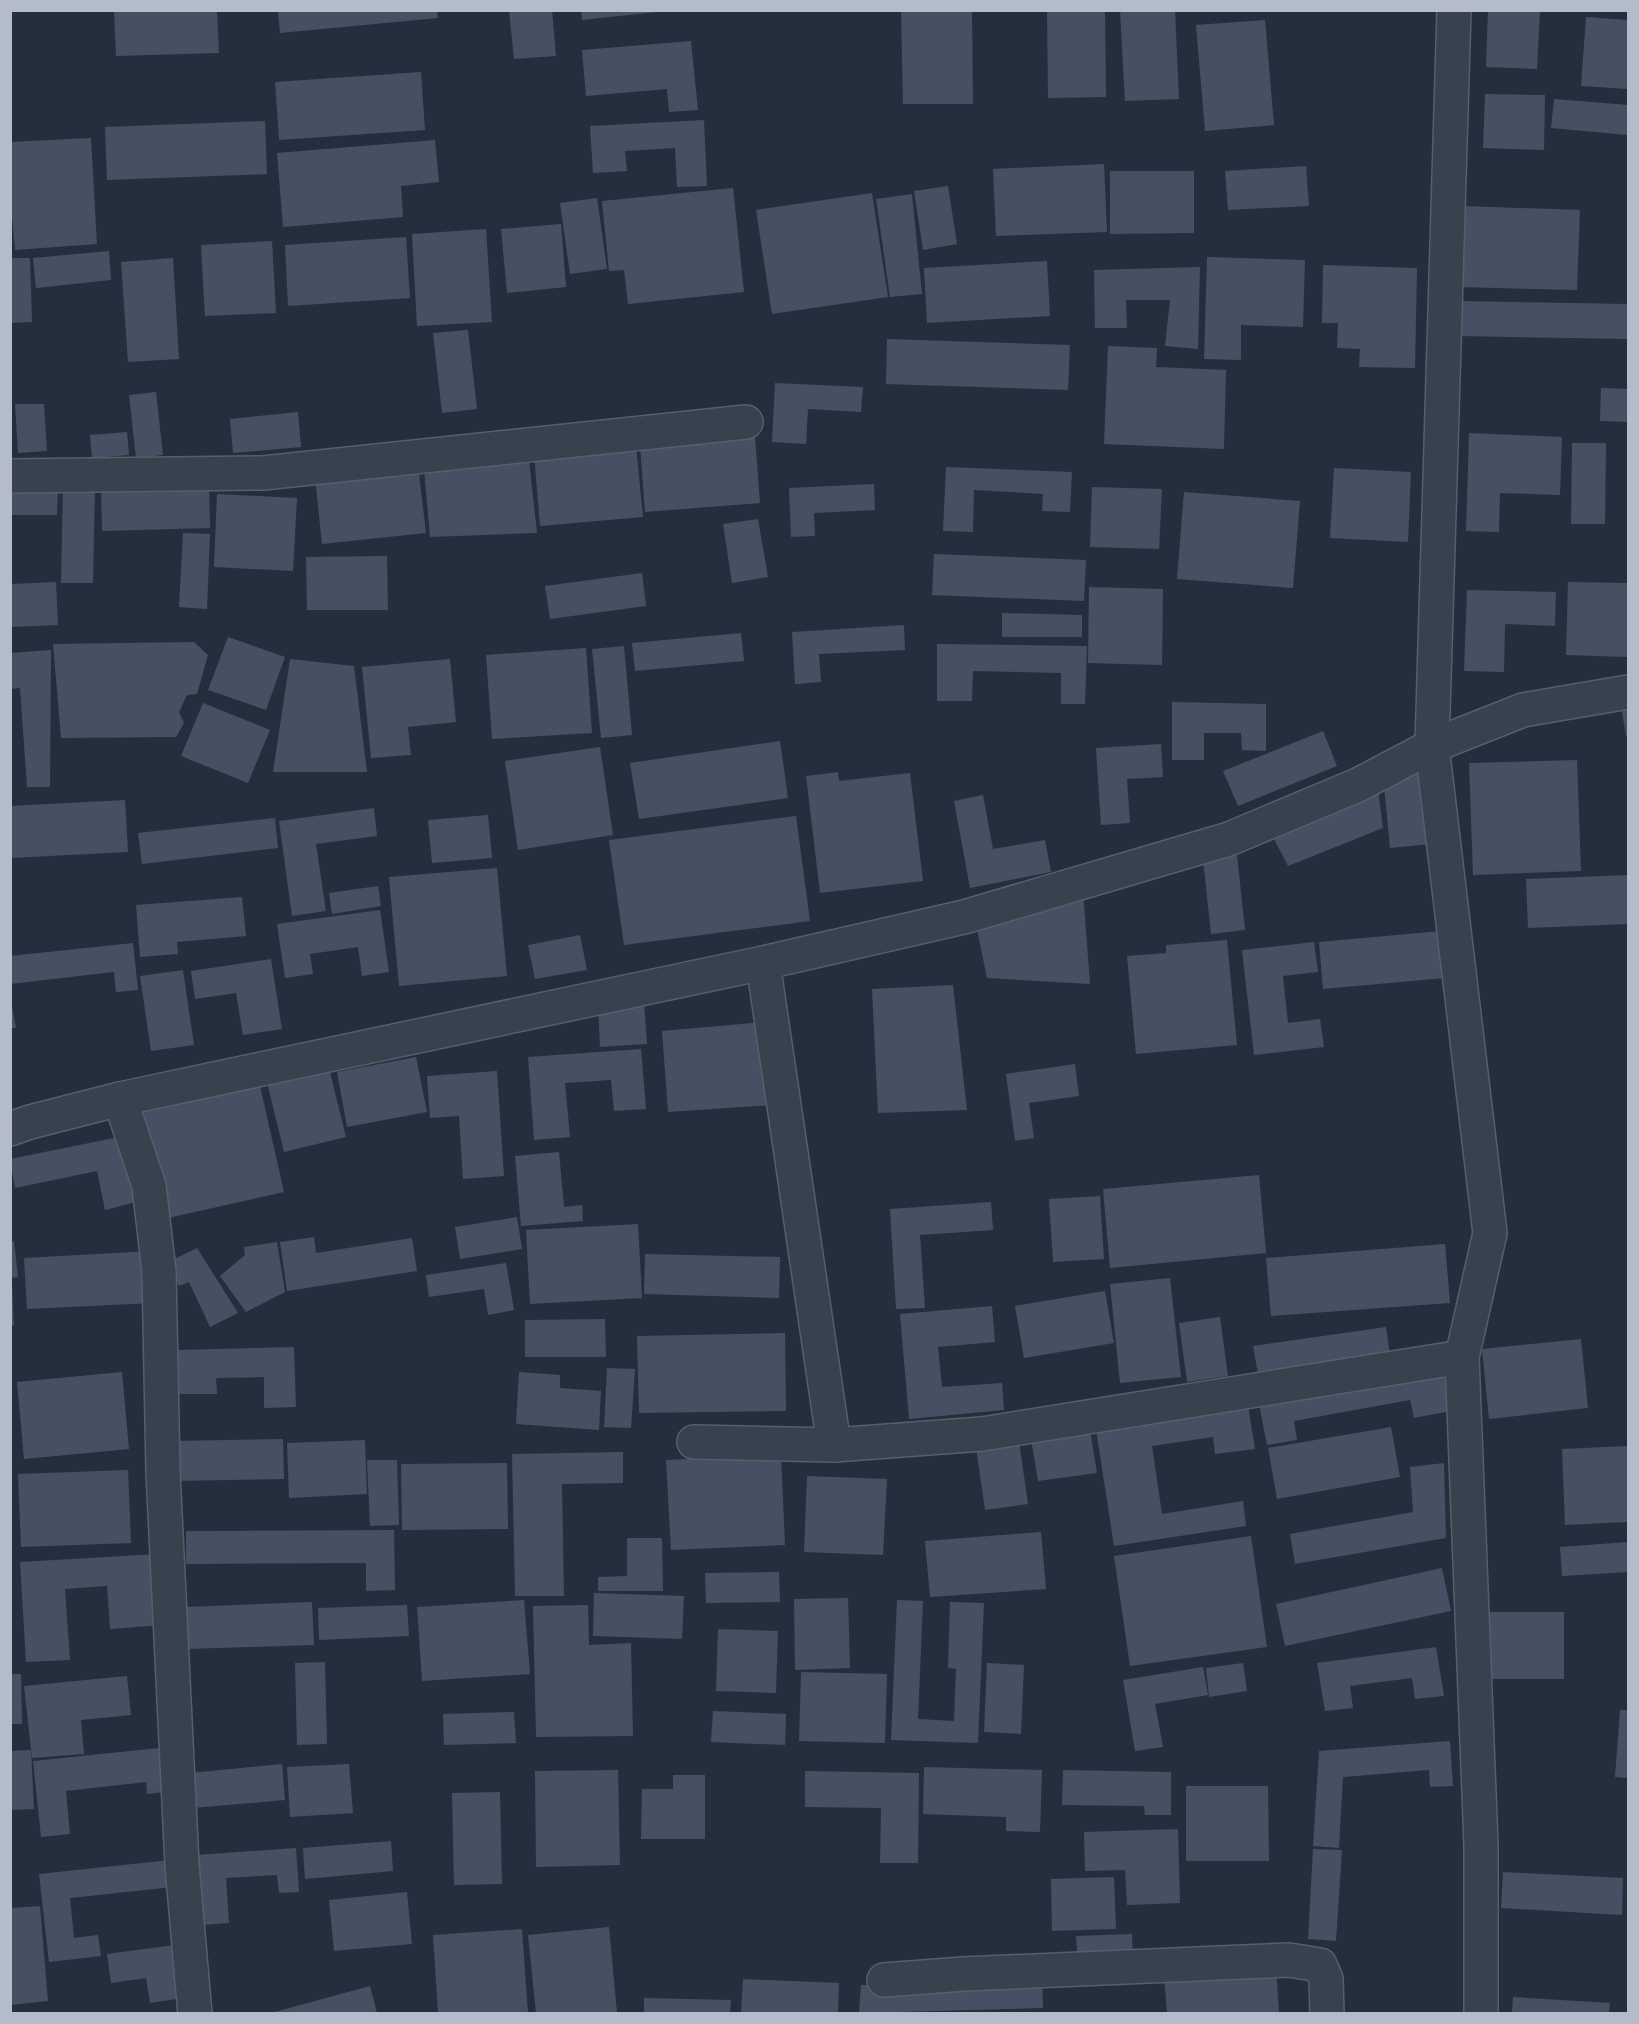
<svg xmlns="http://www.w3.org/2000/svg" width="1639" height="2024" font-family="'PT Sans',sans-serif">
<style>
.building{fill:#455162}
.lines{fill:none;stroke-linecap:round;stroke-linejoin:round}
.minor-casing{stroke:#565f6c;stroke-width:36}
.minor{stroke:#38414e;stroke-width:33}
</style>
<rect width="100%" height="100%" fill="#242f3e"/>
<g class="building">
<path d="M114,10h103l2,43 -103,3z"/>
<path d="M278,10h159l1,8 -158,15z"/>
<path d="M509,10h43l4,46 -42,3z"/>
<path d="M581,10h76v2l-75,8z"/>
<path d="M901,10h71l1,94h-70z"/>
<path d="M1047,10h58l1,87 -58,1z"/>
<path d="M1120,10h55l4,89 -54,2z"/>
<path d="M1488,10h52l-3,59 -51,-2z"/>
<path d="M1586,17l42,3v69l-47,-3z"/>
<path d="M1265,20l9,105 -69,6 -9,-106z"/>
<path d="M691,41l7,69 -29,2 -2,-23 -81,7 -4,-46z"/>
<path d="M421,72l4,58 -146,10 -4,-58z"/>
<path d="M1485,94l60,1 -1,55 -61,-2z"/>
<path d="M1554,99l74,6v30l-77,-7z"/>
<path d="M704,120l3,66 -30,1 -2,-39 -50,3 2,20 -34,2 -3,-47z"/>
<path d="M265,121l2,53 -160,6 -2,-53z"/>
<path d="M91,138l6,106 -82,6 -5,-56v-52z"/>
<path d="M435,140l4,42 -38,4 2,31 -120,10 -6,-74z"/>
<path d="M1104,164l3,68 -111,4 -3,-67z"/>
<path d="M1306,166l3,40 -81,4 -3,-39z"/>
<path d="M1110,171h84v62l-84,1z"/>
<path d="M948,186l9,58 -34,6 -9,-59z"/>
<path d="M733,188l11,104 -116,12 -4,-34 -15,1 -7,-70z"/>
<path d="M872,193l16,104 -116,17 -16,-104z"/>
<path d="M912,194l10,100 -32,3 -14,-98z"/>
<path d="M597,198l10,71 -37,5 -10,-71z"/>
<path d="M1461,206l119,4 -3,80 -119,-3z"/>
<path d="M561,224l5,63 -59,6 -6,-64z"/>
<path d="M486,229l6,93 -75,4 -5,-92z"/>
<path d="M406,237l4,61 -122,8 -3,-61z"/>
<path d="M272,241l4,72 -71,3 -4,-71z"/>
<path d="M109,251l2,29 -75,8 -3,-30z"/>
<path d="M1207,257l98,3 -2,67 -62,-2v35l-37,-1z"/>
<path d="M10,258h20l2,64 -22,1z"/>
<path d="M173,258l6,101 -51,3 -7,-100z"/>
<path d="M1047,261l3,55 -123,7 -3,-55z"/>
<path d="M1323,265l94,3 -2,100 -56,-1 1,-18 -23,-1 1,-25h-16z"/>
<path d="M1200,267l-2,82 -33,-3 5,-46h-44l1,28h-32l-1,-58z"/>
<path d="M1459,301l169,3v35l-170,-3z"/>
<path d="M468,330l9,79 -35,4 -9,-80z"/>
<path d="M887,339l183,6 -2,45 -182,-6z"/>
<path d="M1108,346l49,2 -1,19 70,3 -2,79 -120,-5z"/>
<path d="M775,383l88,4 -2,25 -53,-3 -2,35 -34,-2z"/>
<path d="M1601,388l27,1v33l-28,-1z"/>
<path d="M156,392l7,63 -27,3 -7,-63z"/>
<path d="M15,404h29l3,47 -29,2z"/>
<path d="M298,412l3,35 -68,6 -3,-34z"/>
<path d="M127,432l2,23 -37,3 -2,-23z"/>
<path d="M1469,433l93,4 -2,58 -60,-2 -1,39 -33,-1z"/>
<path d="M755,436l5,67 -115,9 -5,-66z"/>
<path d="M1572,443h34l-1,81h-34z"/>
<path d="M636,446l7,71 -103,9 -6,-72z"/>
<path d="M529,460l8,73 -107,4 -6,-68z"/>
<path d="M418,465l8,68 -104,11 -7,-67z"/>
<path d="M946,467l126,5 -2,40 -28,-1 1,-17 -69,-4 -1,42 -30,-1z"/>
<path d="M1334,468l77,4 -3,70 -78,-4z"/>
<path d="M209,482l1,46 -108,3 -1,-46z"/>
<path d="M63,484l32,1 -2,98h-32z"/>
<path d="M874,484l1,26 -61,3 1,23 -24,1 -2,-49z"/>
<path d="M58,486l-1,29h-47v-28z"/>
<path d="M1092,487l70,2 -3,60 -69,-2z"/>
<path d="M1184,492l116,9 -7,87 -116,-9z"/>
<path d="M217,494l80,4 -4,73 -79,-4z"/>
<path d="M758,519l10,58 -36,6 -9,-59z"/>
<path d="M183,533l27,1 -3,75 -28,-2z"/>
<path d="M934,554l152,6 -2,41 -152,-6z"/>
<path d="M387,556l1,54h-81l-1,-53z"/>
<path d="M642,573l4,33 -96,13 -5,-33z"/>
<path d="M56,582l2,43 -48,2v-43z"/>
<path d="M1568,582l60,1v74l-62,-2z"/>
<path d="M1089,587l74,2 -1,76 -74,-2z"/>
<path d="M1467,590l89,2 -1,34 -50,-2 -1,48 -40,-1z"/>
<path d="M1002,613l80,2v22h-80z"/>
<path d="M904,625l1,25 -86,4 2,28 -26,2 -3,-52z"/>
<path d="M741,633l3,28 -109,10 -3,-28z"/>
<path d="M228,637l57,20 -19,53 -58,-20z"/>
<path d="M194,642l14,13 -11,39 -10,1 -8,17 5,11 -8,14 -115,1 -8,-94z"/>
<path d="M937,644l150,2 -2,58h-24v-31l-88,-2 -1,30h-35z"/>
<path d="M624,646l8,89 -31,3 -9,-89z"/>
<path d="M586,648l6,85 -100,6 -6,-84z"/>
<path d="M51,650l-1,137h-23l-7,-99 -10,1v-36z"/>
<path d="M290,659l64,7 13,106h-94z"/>
<path d="M450,659l6,63 -48,5 3,28 -40,3 -9,-91z"/>
<path d="M1172,702l94,2v47l-24,-1 -1,-17h-37v27h-32z"/>
<path d="M203,703l67,27 -22,53 -67,-27z"/>
<path d="M1628,705v30l-2,1 -5,-30z"/>
<path d="M1323,731l14,35 -99,40 -15,-35z"/>
<path d="M780,741l8,57 -149,21 -9,-56z"/>
<path d="M1161,744l2,33 -36,2 3,44 -29,2 -5,-77z"/>
<path d="M600,747l13,88 -95,15 -13,-89z"/>
<path d="M1577,760l4,111 -108,4 -4,-112z"/>
<path d="M838,772l1,9 71,-8 13,108 -103,12 -14,-117z"/>
<path d="M1423,772l8,72 -41,4 -7,-72z"/>
<path d="M1378,790l5,38 -95,38 -14,-27z"/>
<path d="M983,795l10,54 52,-9 6,32 -81,16 -16,-87z"/>
<path d="M125,800l3,52 -118,6v-52z"/>
<path d="M374,808l3,28 -61,8 10,67 -34,5 -13,-95z"/>
<path d="M488,815l4,43 -60,5 -4,-43z"/>
<path d="M796,816l14,105 -186,24 -15,-105z"/>
<path d="M275,818l3,30 -136,16 -4,-31z"/>
<path d="M1237,855l8,75 -34,4 -8,-75z"/>
<path d="M497,868l10,108 -108,10 -10,-109z"/>
<path d="M1628,875v49l-100,4 -2,-49z"/>
<path d="M378,886l3,20 -49,8 -3,-21z"/>
<path d="M1083,891l7,93 -103,-6 -12,-58z"/>
<path d="M242,897l4,39 -69,6 1,12 -38,3 -4,-52z"/>
<path d="M380,910l9,62 -27,4 -4,-29 -48,7 3,20 -28,4 -8,-54z"/>
<path d="M1441,931l4,47 -122,11 -4,-47z"/>
<path d="M580,935l7,35 -52,9 -7,-34z"/>
<path d="M1227,940l10,105 -101,9 -9,-98 39,-3v-8z"/>
<path d="M1314,942l4,30 -35,4 5,47 32,-4 4,28 -70,8 -12,-105z"/>
<path d="M133,943l5,47 -22,2 -2,-20 -104,12v-28z"/>
<path d="M271,959l11,70 -39,6 -7,-42 -41,6 -4,-28z"/>
<path d="M183,970l11,75 -43,6 -11,-75z"/>
<path d="M953,985l14,125 -89,3 -6,-124z"/>
<path d="M10,996l6,32h-6z"/>
<path d="M644,1002l3,42 -47,3 -2,-41z"/>
<path d="M765,1022l7,83 -104,7 -6,-81z"/>
<path d="M641,1049l5,60 -32,2 -3,-31 -46,3 5,54 -36,3 -6,-83z"/>
<path d="M416,1057l11,55 -80,15 -10,-55z"/>
<path d="M328,1064l18,73 -62,15 -18,-74z"/>
<path d="M1075,1064l4,32 -50,7 5,35 -19,3 -9,-67z"/>
<path d="M497,1071l7,105 -41,3 -4,-63 -29,2 -3,-42z"/>
<path d="M260,1086l24,106 -125,28 -23,-107z"/>
<path d="M114,1138l26,63 -35,9 -8,-39 -82,17 -5,-29z"/>
<path d="M559,1152l5,55 18,-2 1,16 -62,5 -6,-70z"/>
<path d="M1259,1175l7,78 -156,15 -7,-79z"/>
<path d="M1100,1196l4,63 -51,3 -4,-63z"/>
<path d="M991,1202l2,28 -73,5 5,73 -29,1 -6,-100z"/>
<path d="M517,1217l5,32 -62,10 -5,-32z"/>
<path d="M638,1224l4,74 -112,6 -4,-74z"/>
<path d="M314,1237l2,16 96,-15 5,33 -130,20 -7,-49z"/>
<path d="M14,1241l4,36 -8,1v-36z"/>
<path d="M277,1242l8,50 -39,20 -26,-36 25,-21 -1,-8z"/>
<path d="M1445,1244l5,59 -179,13 -5,-58z"/>
<path d="M197,1248l41,65 -28,14 -21,-45 -10,4 -11,-24z"/>
<path d="M151,1251l3,52 -127,6 -3,-51z"/>
<path d="M645,1254l135,3 -1,41 -135,-4z"/>
<path d="M506,1263l8,47 -26,5 -4,-26 -55,8 -3,-22z"/>
<path d="M1170,1278l11,99 -61,6 -10,-99z"/>
<path d="M10,1284h2l2,41 -4,1z"/>
<path d="M1105,1291l9,52 -90,15 -9,-52z"/>
<path d="M992,1306l3,36 -57,5 4,40 60,-4 2,27 -95,9 -9,-105z"/>
<path d="M1220,1317l8,59 -41,6 -8,-59z"/>
<path d="M605,1319l1,38h-81v-37z"/>
<path d="M1386,1327l4,28 -132,19 -5,-28z"/>
<path d="M785,1333l1,78 -147,2 -2,-77z"/>
<path d="M1581,1339l7,69 -99,11 -7,-70z"/>
<path d="M294,1347l2,60 -32,1v-31l-48,1 1,16h-38l-2,-44z"/>
<path d="M1442,1365l9,46 -37,7 -4,-18 -116,21 3,19 -30,5 -9,-46z"/>
<path d="M607,1368l28,1 -4,59 -27,-1z"/>
<path d="M122,1372l7,77 -105,10 -7,-77z"/>
<path d="M519,1372l41,3v13l41,3 -2,39 -83,-6z"/>
<path d="M1247,1399l8,50 -40,5 -2,-17 -61,9 10,68 81,-13 3,25 -132,20 -19,-123z"/>
<path d="M1089,1424l8,49 -59,8 -8,-48z"/>
<path d="M1391,1427l9,50 -123,22 -9,-51z"/>
<path d="M1018,1434l10,70 -43,6 -10,-69z"/>
<path d="M283,1439l1,40 -112,2v-40z"/>
<path d="M365,1440l2,54 -78,4 -2,-55z"/>
<path d="M1628,1446v76l-63,3 -3,-76z"/>
<path d="M623,1452v31l-61,1 2,112h-49l-3,-142z"/>
<path d="M781,1455l4,90 -114,5 -5,-90z"/>
<path d="M367,1460h30l2,65 -29,1z"/>
<path d="M507,1463l1,66 -106,1 -1,-66z"/>
<path d="M1444,1463l2,75 -151,26 -5,-30 123,-22 -3,-45z"/>
<path d="M128,1470l3,73 -110,4 -3,-73z"/>
<path d="M807,1476l80,3 -4,76 -79,-3z"/>
<path d="M394,1530l1,60 -29,1v-28l-180,1v-33z"/>
<path d="M1041,1532l5,57 -116,8 -5,-56z"/>
<path d="M1251,1536l16,111 -137,19 -16,-110z"/>
<path d="M627,1538h35l1,53h-65v-14l29,-1z"/>
<path d="M1628,1542v30l-66,4 -2,-29z"/>
<path d="M158,1554l5,71 -53,4 -3,-43 -42,3 5,71 -44,2 -6,-100z"/>
<path d="M1442,1568l9,43 -166,35 -9,-42z"/>
<path d="M779,1572l1,30 -74,1 -1,-30z"/>
<path d="M594,1593l90,3 -2,43 -89,-3z"/>
<path d="M848,1598l2,70 -55,2 -1,-71z"/>
<path d="M524,1600l6,74 -108,7 -5,-74z"/>
<path d="M897,1600l26,1 -5,118 36,2 2,-52 -8,-1 2,-66 34,1 -6,140 -87,-3z"/>
<path d="M312,1602l2,43 -128,4 -1,-42z"/>
<path d="M407,1605l2,31 -90,4 -1,-32z"/>
<path d="M588,1605l1,40 42,-2 2,93 -97,1 -3,-131z"/>
<rect x="1483" y="1612" width="81" height="67"/>
<path d="M718,1629l60,2 -2,62 -60,-2z"/>
<path d="M1436,1647l8,49 -29,3 -3,-21 -62,8 3,22 -28,3 -8,-48z"/>
<path d="M325,1662l2,82 -30,1 -2,-82z"/>
<path d="M987,1663l37,2 -3,69 -37,-2z"/>
<path d="M1243,1663l4,28 -38,6 -3,-29z"/>
<path d="M1203,1667l5,28 -53,9 8,43 -28,4 -12,-71z"/>
<path d="M801,1672l86,2 -2,69 -86,-2z"/>
<path d="M10,1674h11l1,50h-12z"/>
<path d="M127,1676l4,39 -50,5 3,34 -52,4 -8,-72z"/>
<path d="M1620,1710h8v68l-13,-1z"/>
<path d="M713,1711l73,3 -1,31 -74,-3z"/>
<path d="M514,1712l2,31 -72,2 -1,-31z"/>
<path d="M1450,1741l3,45 -23,1 -1,-17 -86,7 -4,71 -26,-2 6,-95z"/>
<path d="M169,1747l4,44 -26,3 -1,-12 -80,9 4,43 -29,3 -8,-76z"/>
<path d="M31,1750l3,59 -24,1v-59z"/>
<path d="M282,1764l3,36 -92,8 -3,-35z"/>
<path d="M349,1764l4,49 -63,4 -3,-50z"/>
<path d="M924,1767l118,3 -2,62 -34,-1v-14l-83,-3z"/>
<path d="M618,1770l2,95 -84,2 -1,-96z"/>
<path d="M1063,1770l108,2v43h-26l-1,-9 -82,-1z"/>
<path d="M805,1771l114,2 -1,90h-38l1,-55 -76,-1z"/>
<path d="M673,1775h32v64h-64l1,-50h31z"/>
<path d="M1186,1786h82l1,75h-83z"/>
<path d="M500,1792l2,92 -48,1 -2,-92z"/>
<path d="M1178,1829l2,74 -53,2 -2,-35 -40,1 -1,-39z"/>
<path d="M391,1841l2,30 -88,8 -2,-31z"/>
<path d="M296,1848l3,44 -20,1 -2,-18 -51,3 3,45 -27,2 -5,-70z"/>
<path d="M1313,1849l29,1 -6,91 -28,-2z"/>
<path d="M170,1860l3,27 -103,11 4,40 24,-3 3,21 -52,6 -10,-88z"/>
<path d="M1503,1872l120,6 -1,37 -121,-7z"/>
<path d="M1114,1877l2,52 -64,2 -1,-52z"/>
<path d="M407,1892l5,52 -78,7 -5,-51z"/>
<path d="M40,1906l8,95 -38,4v-97z"/>
<path d="M609,1927l8,86h-81l-8,-78z"/>
<path d="M522,1929l6,84h-90l-5,-78z"/>
<path d="M1132,1934l1,27 -55,2 -2,-27z"/>
<path d="M175,1945l8,53 -33,5 -4,-25 -35,5 -4,-29z"/>
<path d="M1276,1967l3,46h-112l-3,-38z"/>
<path d="M743,1979l96,4 -1,30h-97z"/>
<path d="M1042,1980l1,28 -184,5 2,-28z"/>
<path d="M370,1986l7,27h-106z"/>
<path d="M1513,1997l97,6 -1,10h-97z"/>
<path d="M644,1998l87,2 -1,13h-86z"/>
</g>
<g class="lines">
<g class="minor-casing">
<g id="minor">
<path d="M1454,10l-22,736 58,487 -28,124 19,488v169"/>
<path d="M10,476l253,-3 483,-51"/>
<path d="M763,963l71,482"/>
<path d="M120,1099l29,87 10,85 4,201 19,393 13,149"/>
<path d="M10,1129l20,-7 90,-23 643,-136 201,-46 265,-78 131,-55 72,-38 91,-36 105,-18"/>
<path d="M694,1442l140,3 148,-11 480,-77"/>
<path d="M884,1980l79,-6 326,-14 31,5 6,14 1,35"/>
</g>
</g>
<use href="#minor" class="minor"/>
</g>
<rect width="1639" height="2024" fill="none" stroke="#b4bcc9" stroke-width="24"/>
</svg>
